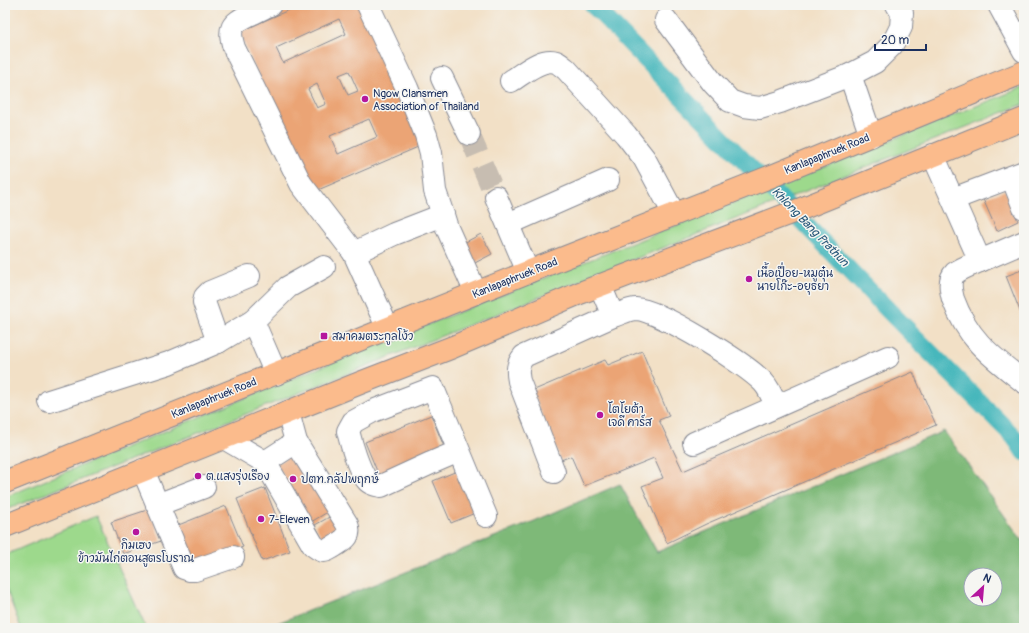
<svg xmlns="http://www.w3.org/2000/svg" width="1029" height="633" font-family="Pangolin,'Playpen Sans Thai',sans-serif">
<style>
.green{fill:#9dd98c;stroke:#5c8475}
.forest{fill:#7eb978;stroke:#4c746b;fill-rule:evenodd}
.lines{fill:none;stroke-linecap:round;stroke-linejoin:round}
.canal{stroke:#47b7bc;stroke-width:18}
.building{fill:#eba475;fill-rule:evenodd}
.minor-tunnel{stroke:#c7bdb1;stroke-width:22;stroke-dasharray:22 11;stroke-linecap:butt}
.minor-casing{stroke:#868892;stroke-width:24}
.major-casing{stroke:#868892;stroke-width:24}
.minor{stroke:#fff;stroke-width:22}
.major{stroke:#fbbb8c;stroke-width:22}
.poi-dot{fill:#b5179e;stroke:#f6f6f2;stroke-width:1.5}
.labels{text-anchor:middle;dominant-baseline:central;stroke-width:3;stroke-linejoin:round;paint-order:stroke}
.poi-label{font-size:11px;fill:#1b2f5e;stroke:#f6f6f2;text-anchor:start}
.street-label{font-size:11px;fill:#1b2f5e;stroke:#f6f6f2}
.water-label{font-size:12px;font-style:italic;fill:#28587a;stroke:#f6f6f2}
</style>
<rect width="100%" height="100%" fill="#f6f6f2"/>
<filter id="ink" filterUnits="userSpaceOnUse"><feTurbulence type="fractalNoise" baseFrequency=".025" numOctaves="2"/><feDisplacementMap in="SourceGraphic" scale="8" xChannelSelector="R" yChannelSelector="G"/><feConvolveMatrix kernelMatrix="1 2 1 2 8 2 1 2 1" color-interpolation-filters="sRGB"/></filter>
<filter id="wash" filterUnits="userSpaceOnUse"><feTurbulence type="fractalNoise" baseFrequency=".012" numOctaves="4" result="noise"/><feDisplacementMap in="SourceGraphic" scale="16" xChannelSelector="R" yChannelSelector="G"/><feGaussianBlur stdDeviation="0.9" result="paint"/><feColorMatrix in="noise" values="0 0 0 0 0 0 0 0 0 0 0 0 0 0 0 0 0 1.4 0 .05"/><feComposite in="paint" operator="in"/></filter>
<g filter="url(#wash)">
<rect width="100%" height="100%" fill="#f2e0c6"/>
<g class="green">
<path d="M1024,87v17l-1019,406v-13l306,-126z"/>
<path d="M96,516l50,112h-125l-16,-42v-31z"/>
</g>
<path class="forest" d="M944,431l80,112v85h-759l267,-106 88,-38 37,68zM971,575h24v24h-24z"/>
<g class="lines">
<path class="canal" d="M593,5l296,306 126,127 9,14"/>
</g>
<g id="blocks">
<g class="building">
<path d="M300,5h61l64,139 -114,49 -72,-161zM339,19l7,15 -63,29 -7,-15zM349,71l9,20 -10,4 -9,-20zM317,84l9,20 -9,4 -9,-19zM369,119l8,18 -39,17 -8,-18z"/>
<path d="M1005,190l13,31 -21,10 -14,-32z"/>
<path d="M481,234l11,20 -21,11 -11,-20z"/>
<path d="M1024,269v52l-18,-45z"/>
<path d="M642,351l27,65 -10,4 24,51 230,-99 23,53 -230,99 -39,19 -25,-57 21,-8 -9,-20 -70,28 -13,-30 -10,4 -29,-69 73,-31 3,5z"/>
<path d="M431,415l14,34 -66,27 -14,-34z"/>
<path d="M296,453l35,57 -20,12 -35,-58z"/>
<path d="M457,471l18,42 -24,10 -18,-42z"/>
<path d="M265,488l25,63 -28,10 -25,-62z"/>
<path d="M226,506l17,41 -50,20 -17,-41z"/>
<path d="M150,509l11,32 -38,13 -12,-32z"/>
<path d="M333,515l13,21 -19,11 -12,-22z"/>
</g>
</g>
</g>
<g filter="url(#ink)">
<use href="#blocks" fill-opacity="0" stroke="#868892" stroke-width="1"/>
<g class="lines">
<path class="minor-tunnel" d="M469,134l27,63"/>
<g class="minor-casing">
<g id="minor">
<path d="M270,5c-7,3 -14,7 -21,10 -18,9 -21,13 -15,33l67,136 53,69 34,76"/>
<path d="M999,5l25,46"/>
<path d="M666,20l47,63 17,18 14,5 16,2 20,-6 70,-27"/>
<path d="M442,78l27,56"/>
<path d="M511,81c12,-7 30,-24 45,-19 3,1 7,5 10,7l60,66 18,23 30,56"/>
<path d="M871,136l-21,-61 25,-13 17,-17 9,-18 1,-14 -5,-8"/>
<path d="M933,155l47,106 44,-19"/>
<path d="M1012,177l12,31"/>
<path d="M496,197l32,75"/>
<path d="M953,199l71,-27"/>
<path d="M443,215l4,13 29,65"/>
<path d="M508,224l100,-44"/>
<path d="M354,253l40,-19 49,-19 -8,-24 -4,-38 -5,-18 -19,-47 -39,-83"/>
<path d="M980,261c-7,3 -18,7 -25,12 -7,7 -4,18 -2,26 15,41 38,57 71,83"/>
<path d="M613,316c7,-2 16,-7 23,-7 24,1 110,55 127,73 6,6 10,16 13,24"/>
<path d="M253,321l35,-34 36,-20"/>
<path d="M218,342l-14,-40 1,-5 5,-5 39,-16"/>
<path d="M49,401l120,-38 49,-21 35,-21 23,53"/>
<path d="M224,438l41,24 48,83c3,2 7,6 11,6 3,0 7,-3 9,-4 10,-7 19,-9 14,-23l-51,-82 -8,-30"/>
<path d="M694,443l194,-86"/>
<path d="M459,451l-28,12 -50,23c-5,-1 -11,-2 -14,-6 -8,-9 -16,-37 -19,-49l5,-9 20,-11 60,-23 53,128"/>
<path d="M265,462l31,-20"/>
<path d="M143,470l41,98 6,2h5l38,-13"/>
<path d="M554,472l-35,-91c-2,-10 -2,-17 5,-25l89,-40 -13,-31"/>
<path d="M157,505l47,-18"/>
</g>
</g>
<g class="major-casing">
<g id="major">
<path d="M5,482l523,-210 249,-98 247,-102"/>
<path d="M5,526l355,-143 93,-36 127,-54 221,-84 223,-90"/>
</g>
</g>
<use href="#minor" class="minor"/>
<use href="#major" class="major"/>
</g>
</g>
<g class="poi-dot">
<circle cx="365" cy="99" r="4"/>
<circle cx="749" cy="279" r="4"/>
<rect x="320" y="332" width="8" height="8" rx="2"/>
<circle cx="600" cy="415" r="4"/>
<circle cx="198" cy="476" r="4"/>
<circle cx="293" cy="479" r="4"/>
<circle cx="261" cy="519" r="4"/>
<circle cx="136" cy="532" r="4"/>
</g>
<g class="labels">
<g class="poi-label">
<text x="373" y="93">Ngow Clansmen<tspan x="373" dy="13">Association of Thailand</tspan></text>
<text x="757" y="273">เนื้อเปื่อย-หมูตุ๋น<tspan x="757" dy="13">นายโก๊ะ-อยุธยา</tspan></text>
<text x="332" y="336">สมาคมตระกูลโง้ว</text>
<text x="608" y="409">โตโยต้า<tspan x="608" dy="13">เจดี คาร์ส</tspan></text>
<text x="206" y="476">ต.แสงรุ่งเรือง</text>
<text x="301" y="479">ปตท.กลัปพฤกษ์</text>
<text x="269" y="519">7-Eleven</text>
<text x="136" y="545" text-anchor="middle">กิมเฮง<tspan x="136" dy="13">ข้าวมันไก่ตอนสูตรโบราณ</tspan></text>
</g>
<g class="street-label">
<text transform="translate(827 154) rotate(-22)">Kanlapaphruek Road</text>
<text transform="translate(515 278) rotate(-22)">Kanlapaphruek Road</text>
<text transform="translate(214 398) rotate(-22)">Kanlapaphruek Road</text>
</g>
<g class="water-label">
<text transform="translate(810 227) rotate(46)">Khlong Bang Prathun</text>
</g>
</g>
<rect width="1029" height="633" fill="none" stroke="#f6f6f2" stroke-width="20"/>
<g transform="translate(983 587) rotate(26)"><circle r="19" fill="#f6f6f2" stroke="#9ea6b7"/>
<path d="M0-3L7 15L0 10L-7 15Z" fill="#b5179e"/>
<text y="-6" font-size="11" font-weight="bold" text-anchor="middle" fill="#1b2f5e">N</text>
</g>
<path d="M875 44v6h51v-6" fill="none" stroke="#1b2f5e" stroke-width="2"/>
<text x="881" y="44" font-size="12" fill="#1b2f5e" stroke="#f6f6f2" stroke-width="3" paint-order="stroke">20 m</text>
</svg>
